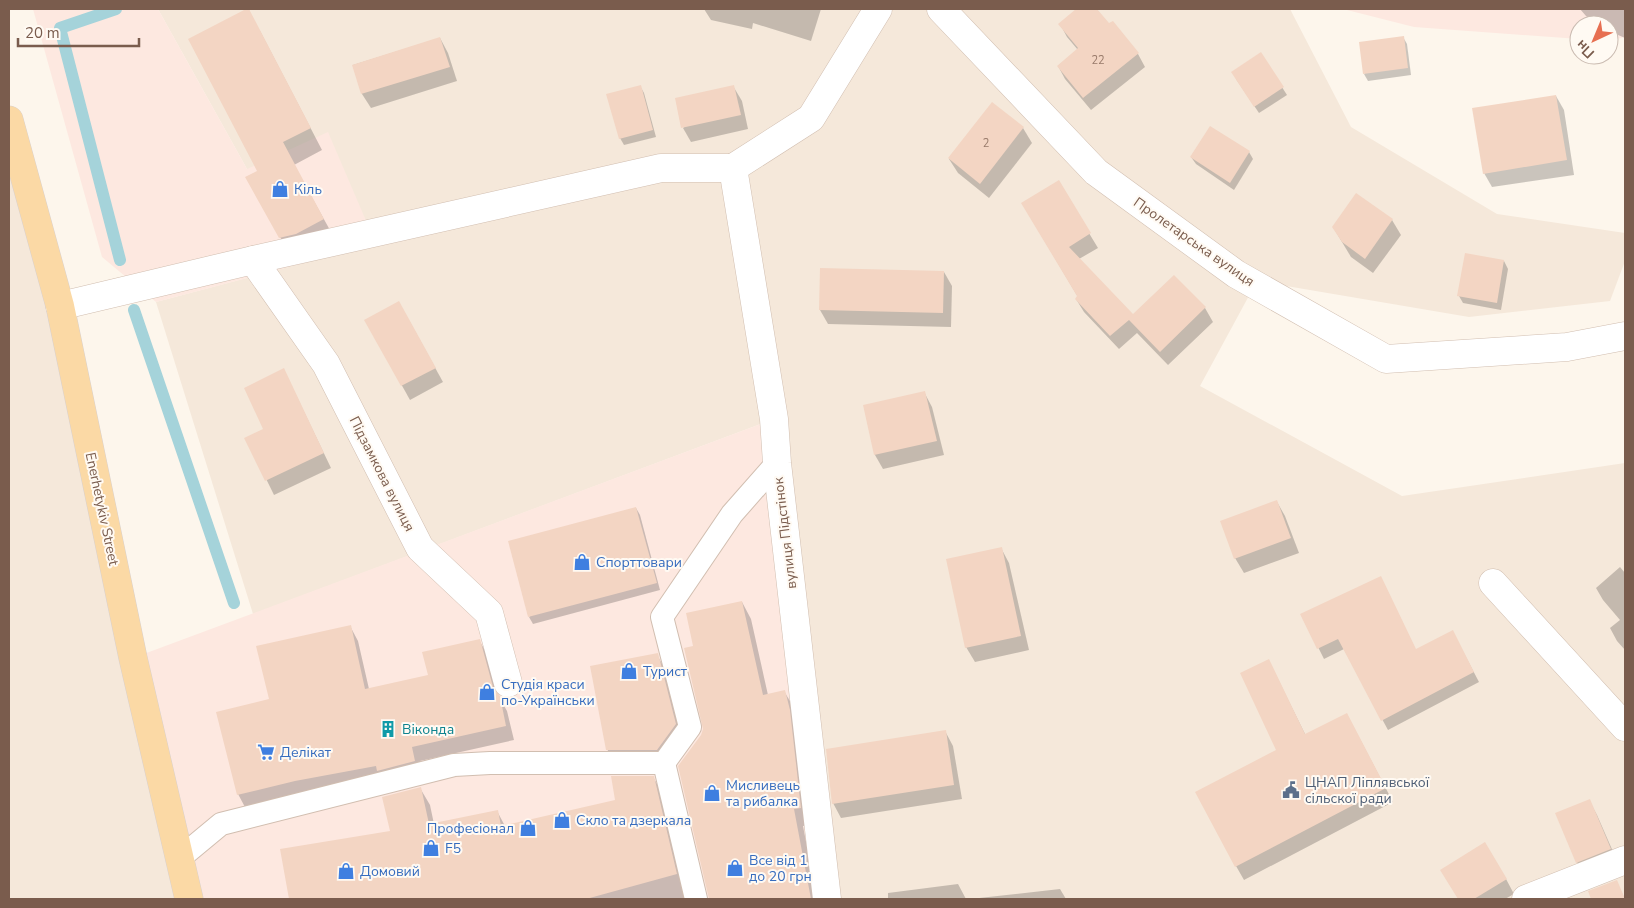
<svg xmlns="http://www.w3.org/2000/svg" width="1634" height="908" font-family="'Nunito Sans',sans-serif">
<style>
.residential{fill:#f5e8da}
.commercial{fill:#fde8e0}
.shadow{fill:#0003}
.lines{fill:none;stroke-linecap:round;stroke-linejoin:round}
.stream{stroke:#a5d3da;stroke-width:12}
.building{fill:#f3d5c3}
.lane-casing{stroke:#d1beb0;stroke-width:24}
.street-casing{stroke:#d1beb0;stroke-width:29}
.primary-casing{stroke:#dad1cd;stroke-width:29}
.lane{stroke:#fff;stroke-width:22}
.street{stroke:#fff;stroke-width:28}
.primary{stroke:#fbd9a5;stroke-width:28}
.labels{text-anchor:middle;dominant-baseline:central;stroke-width:4;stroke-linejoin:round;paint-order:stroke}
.number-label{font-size:11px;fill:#987a6a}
.shop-label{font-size:14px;fill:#366cbe;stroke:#fffaf3;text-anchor:start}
.street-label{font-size:14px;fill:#7a5c4d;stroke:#fffaf3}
.culture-label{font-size:14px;fill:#0d838f;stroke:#fffaf3;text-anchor:start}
.service-label{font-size:14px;fill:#4e5e75;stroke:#fffaf3;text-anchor:start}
</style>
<rect width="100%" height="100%" fill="#fdf6ec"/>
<g class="residential">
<path d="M158,9h1132l61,118 146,87 128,19v28l-15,40 -141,16 -212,-36 -57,105 202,110 223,-33v436h-798l-53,-480 -521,195 -97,-312 219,-58 -128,-75z"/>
<path d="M9,120l180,779h-180z"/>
</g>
<g class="commercial">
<path d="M33,9h125l89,160 81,-37 48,112 -220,58 -54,-45z"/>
<path d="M1343,9h282v28l-16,4v-16h-30v14l-165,-12z"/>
<path d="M774,419l53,480h-638l-56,-241z"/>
</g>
<g class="shadow">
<path d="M704,9h117l-10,32 -58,-18 -1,6 -41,-9z"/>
<path d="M1078,9h18l13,16 4,-2 25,31 7,13 -54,43 -26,-31 -7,-13 20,-16 -11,-13 -7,-13z"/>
<path d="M1580,9h45v29l-16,-7v-6h-10l-13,-9z"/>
<path d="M260,31l62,119 -28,15 42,76 -43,19 -13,-23z"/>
<path d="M1403,37l4,7 4,31 -43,6 -4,-7z"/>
<path d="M440,38l8,15 9,28 -86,27 -9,-14 -9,-29z"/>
<path d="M1261,54l26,41 -28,18 -23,-34z"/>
<path d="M640,86l4,7 12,44 -32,8 -4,-7z"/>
<path d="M733,86l9,15 6,28 -57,13 -8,-14z"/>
<path d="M1556,96l8,14 10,65 -82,12 -8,-14z"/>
<path d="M992,104l31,24 9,15 -43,55 -31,-25 -9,-14z"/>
<path d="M1210,128l39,24 4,7 -19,31 -38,-26 -5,-7z"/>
<path d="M1058,182l40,66 -19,11 54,57 41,-40 31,32 8,14 -45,43 -31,-32 -18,16 -35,-37 -8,-13 2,-2 -55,-93z"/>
<path d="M1356,195l36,25 9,15 -28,38 -22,-16 -18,-30z"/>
<path d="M1504,261l4,8 -7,41 -38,-7 -4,-7z"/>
<path d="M944,272l8,14 -1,41 -123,-3 -8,-14z"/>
<path d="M407,317l36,65 -33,18 -44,-79z"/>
<path d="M284,370l47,98 -57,27 -28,-57 19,-8z"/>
<path d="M924,392l8,15 12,48 -61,14 -8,-14 -11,-49z"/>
<path d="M1277,502l8,14 14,37 -55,20 -9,-15z"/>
<path d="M636,508l4,7 20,75 -127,34 -4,-7z"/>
<path d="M1001,548l8,15 20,87 -54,12 -9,-15z"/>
<path d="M1620,567l5,6v77l-8,-9 -7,-13 10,-8 -17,-20 -7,-12z"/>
<path d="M742,602l9,17 17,76 16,-4 10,17 16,117 -7,1 14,73h-107l-8,-164 2,-6 -9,-82z"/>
<path d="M1302,615l114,36 42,-9 21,40 -91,48 -44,-81 -20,10z"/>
<path d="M350,626l8,15 11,48 60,-13 50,-36 8,14 12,43 8,14 7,29 -94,21 3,15 -177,33 -8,-15 32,-94z"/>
<path d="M657,655l8,14 18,70 -18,25h-50l-8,-15z"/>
<path d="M1269,661l37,75 48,-8 39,74 -149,78 -8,-14 42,-116z"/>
<path d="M945,731l8,15 9,53 -121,19 -8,-15z"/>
<path d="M653,777l10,17 24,105h-397l-8,-49 109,-18 29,-44 10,17 4,19 63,-13 8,15 112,-25z"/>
<path d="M1589,800l8,15 21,48 -33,13 -8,-14z"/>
<path d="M1442,871l64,8 8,15 -9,5h-46z"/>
<path d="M1616,882l9,17h-32l-3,-7z"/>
<path d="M958,884l8,15h-78v-6z"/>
<path d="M1060,889l6,10h-96z"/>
</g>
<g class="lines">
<g class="stream">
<path d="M116,9l-56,19 60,232"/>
<path d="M134,310l100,293"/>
</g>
</g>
<g class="building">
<path d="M246,9h3l62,119 -28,14 41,77 -28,15 -17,4 -34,-61 12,-6 -69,-132z"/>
<path d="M1076,9h21l12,14 4,-2 26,32 -56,45 -26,-32 21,-18 -20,-24z"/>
<path d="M1404,36l4,32 -45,6 -4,-32z"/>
<path d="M440,37l10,30 -89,27 -9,-29z"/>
<path d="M1261,52l23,35 -30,20 -23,-35z"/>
<path d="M641,85l12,45 -34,9 -13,-45z"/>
<path d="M734,85l7,30 -60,13 -6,-30z"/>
<path d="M1556,95l11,65 -84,14 -11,-66z"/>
<path d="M992,102l32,25 -44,57 -32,-26z"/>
<path d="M1210,126l40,25 -20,32 -40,-26z"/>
<path d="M1059,180l32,53 -22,14 64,67 41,-39 32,32 -46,45 -31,-32 -19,16 -35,-37 2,-3 -56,-93z"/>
<path d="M1356,193l37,26 -28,40 -23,-17 -10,-15z"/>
<path d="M1465,253l39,7 -7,43 -40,-7z"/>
<path d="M820,268l124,3 -1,42 -124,-3z"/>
<path d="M399,301l37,67 -35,18 -37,-66z"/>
<path d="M284,368l40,85 -59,28 -21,-43 19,-9 -19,-41z"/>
<path d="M925,391l12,50 -63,14 -11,-50z"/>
<path d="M1277,500l14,38 -57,21 -14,-38z"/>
<path d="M636,507l21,76 -129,34 -20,-76z"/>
<path d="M1002,547l19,89 -56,12 -19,-89z"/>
<path d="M1381,576l35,73 37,-19 21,42 -93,49 -43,-82 -21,10 -17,-35z"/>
<path d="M742,601l21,94 22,-5 5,20 11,98 -7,1 17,90h-102l-31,-133 23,-31 2,-6 -19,-81 9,-2 -7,-33z"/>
<path d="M351,625l14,64 63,-14 -6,-23 58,-13 13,48 7,9 6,30 -94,21 3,14 -38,10 -1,-5 -81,15 -58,14 -21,-83 53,-13 -13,-53z"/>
<path d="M658,653l18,71 -19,26h-51l-16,-84z"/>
<path d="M1269,659l36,75 42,-21 39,75 -151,79 -40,-75 81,-42 -36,-77z"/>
<path d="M946,730l8,55 -122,19 -6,-55z"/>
<path d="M611,776h43l23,98 -91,25h-297l-9,-50 110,-18 -8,-34 39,-10 8,37 69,-14 3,16 114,-26z"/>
<path d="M1590,799l21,50 -35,14 -21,-50z"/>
<path d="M1485,842l22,37 -33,20h-16l-18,-29z"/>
<path d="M1617,880l8,19h-34l-3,-8z"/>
</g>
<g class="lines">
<g class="lane-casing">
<g id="lane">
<path d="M664,763l32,136"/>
<path d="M180,858l41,-34 233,-59 36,-2h174l26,-36 -28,-110 70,-103 45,-51"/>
</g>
</g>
<g class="street-casing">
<g id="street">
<path d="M941,9l155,163 140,102 150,85 181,-12 58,-11"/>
<path d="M733,168l41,251 3,44 50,436"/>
<path d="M733,168l78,-50 67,-109"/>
<path d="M253,260l73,104 94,184 69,65 19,70"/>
<path d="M60,306l193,-46 408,-92h72"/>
<path d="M1493,583l132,144"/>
<path d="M1526,899l99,-39"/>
</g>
</g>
<g class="primary-casing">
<path id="primary" d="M9,120l51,186 73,352 56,241"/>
</g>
<use href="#lane" class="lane"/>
<use href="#street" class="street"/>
<use href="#primary" class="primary"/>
</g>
<defs>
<g id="shop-bare" transform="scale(1.35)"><path d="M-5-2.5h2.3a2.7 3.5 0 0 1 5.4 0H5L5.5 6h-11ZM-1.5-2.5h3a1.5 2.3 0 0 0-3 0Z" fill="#3f7fe0" stroke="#fffaf3" stroke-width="2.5" paint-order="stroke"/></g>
<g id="building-bare" transform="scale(1.35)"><path d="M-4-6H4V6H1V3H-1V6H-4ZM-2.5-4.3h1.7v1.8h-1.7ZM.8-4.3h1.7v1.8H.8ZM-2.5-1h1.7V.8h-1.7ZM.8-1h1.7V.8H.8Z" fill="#0f9aa8" stroke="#fffaf3" stroke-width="2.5" paint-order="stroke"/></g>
<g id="supermarket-bare" transform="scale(1.35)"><path d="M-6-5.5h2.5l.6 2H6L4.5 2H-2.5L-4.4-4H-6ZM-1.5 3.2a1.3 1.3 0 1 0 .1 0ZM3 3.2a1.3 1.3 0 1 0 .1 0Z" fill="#3f7fe0" stroke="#fffaf3" stroke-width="2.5" paint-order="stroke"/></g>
<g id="civic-bare" transform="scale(1.35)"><path d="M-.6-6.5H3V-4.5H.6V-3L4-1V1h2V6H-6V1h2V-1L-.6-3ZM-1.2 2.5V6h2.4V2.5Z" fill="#5c6f8a" stroke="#fffaf3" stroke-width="2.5" paint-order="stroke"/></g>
</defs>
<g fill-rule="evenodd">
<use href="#shop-bare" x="280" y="189"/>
<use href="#shop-bare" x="582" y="562"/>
<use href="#shop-bare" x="629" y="671"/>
<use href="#shop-bare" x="487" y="692"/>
<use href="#building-bare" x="388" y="729"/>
<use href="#supermarket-bare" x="266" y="752"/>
<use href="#civic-bare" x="1291" y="790"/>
<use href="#shop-bare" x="712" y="793"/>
<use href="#shop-bare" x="562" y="820"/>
<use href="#shop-bare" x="528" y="828"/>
<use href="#shop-bare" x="431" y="848"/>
<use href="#shop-bare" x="735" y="868"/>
<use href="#shop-bare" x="346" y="871"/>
</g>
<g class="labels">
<g class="number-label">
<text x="1098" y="60">22</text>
<text x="986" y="143">2</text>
</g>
<g class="shop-label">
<text x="294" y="189">Кіль</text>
<text x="596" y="562">Спорттовари</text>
<text x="643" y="671">Турист</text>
<text x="501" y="684">Студія краси<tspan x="501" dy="16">по-Українськи</tspan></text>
<text x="280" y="752">Делікат</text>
<text x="726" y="785">Мисливець<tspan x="726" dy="16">та рибалка</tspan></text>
<text x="576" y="820">Скло та дзеркала</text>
<text x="514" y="828" text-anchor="end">Професіонал</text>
<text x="445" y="848">F5</text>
<text x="749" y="860">Все від 1<tspan x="749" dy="16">до 20 грн</tspan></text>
<text x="360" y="871">Домовий</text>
</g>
<g class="street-label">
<text transform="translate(1194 242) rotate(35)">Пролетарська вулиця</text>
<text transform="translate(382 474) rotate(63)">Підзамкова вулиця</text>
<text transform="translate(102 509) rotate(78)">Enerhetykiv Street</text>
<text transform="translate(785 533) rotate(-97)">вулиця Підстінок</text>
</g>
<g class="culture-label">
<text x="402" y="729">Віконда</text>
</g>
<g class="service-label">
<text x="1305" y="782">ЦНАП Ліплявської<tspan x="1305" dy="16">сільскої ради</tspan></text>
</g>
</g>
<rect width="1634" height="908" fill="none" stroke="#7a5c4d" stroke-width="20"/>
<g transform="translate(1594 40) rotate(224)"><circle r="24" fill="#fffaf3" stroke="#cabbb1"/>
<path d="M0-4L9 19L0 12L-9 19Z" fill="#e76f51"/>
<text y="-8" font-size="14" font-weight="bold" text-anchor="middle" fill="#7a5c4d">Пн</text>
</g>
<path d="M18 38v8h121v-8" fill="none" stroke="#7a5c4d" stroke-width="2.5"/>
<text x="25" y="38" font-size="15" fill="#7a5c4d" stroke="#fffaf3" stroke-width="4" paint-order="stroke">20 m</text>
</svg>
